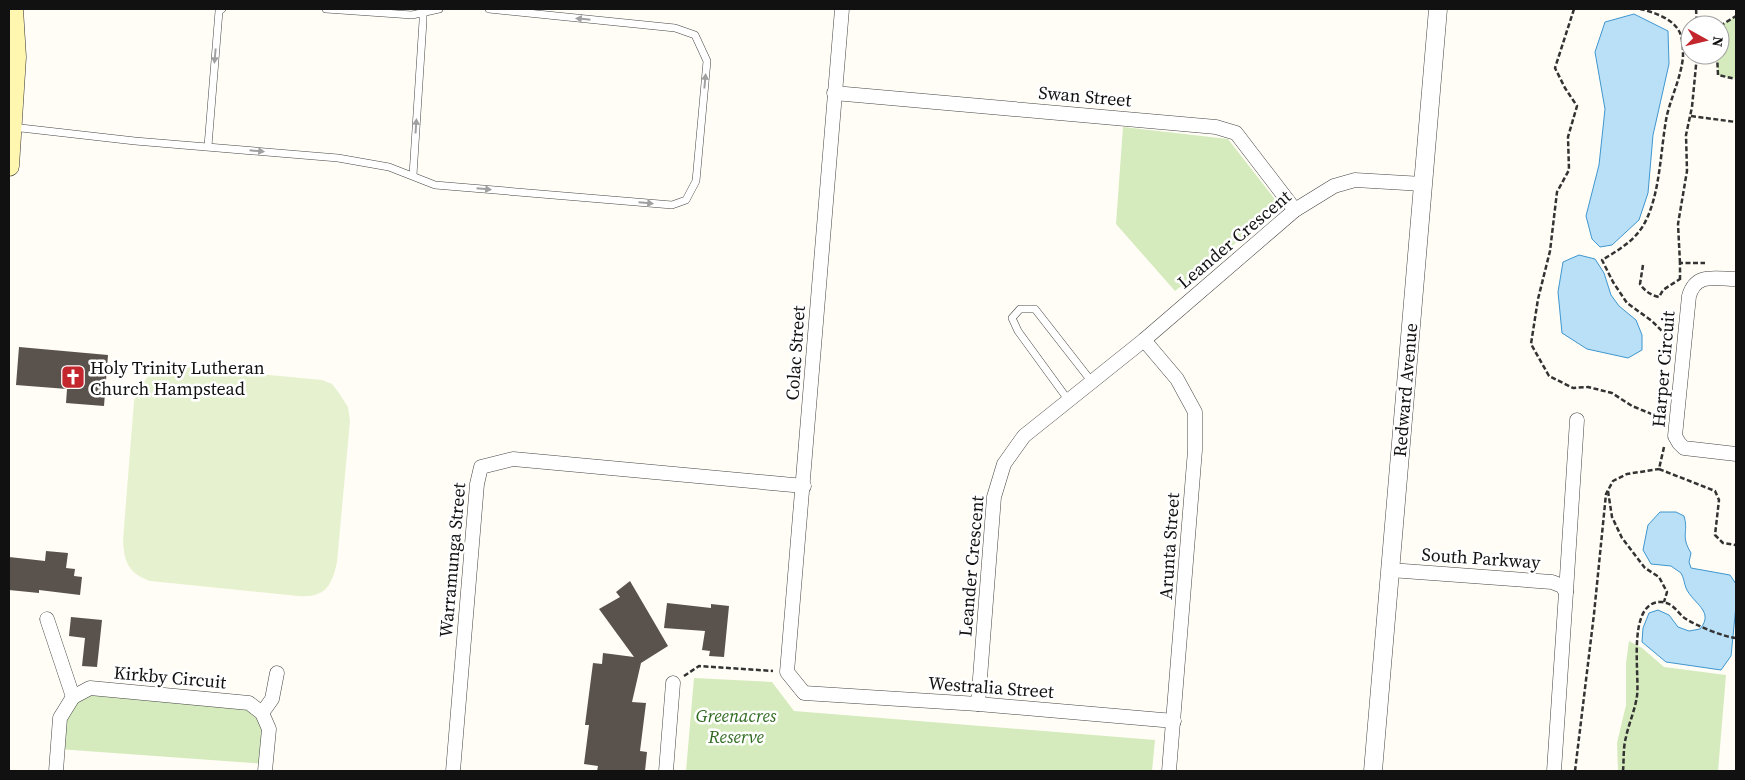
<svg xmlns="http://www.w3.org/2000/svg" width="1745" height="780" font-family="'Source Serif 4',serif">
<style>
.green{fill:#d5ebbd}
.pitch{fill:#e6f2cf}
.water{fill:#b9e0f7;stroke:#3f96cf}
.building{fill:#5a524d}
.lines{fill:none;stroke-linecap:round;stroke-linejoin:round}
.service-casing{stroke:#444;stroke-width:8}
.minor-casing{stroke:#444;stroke-width:15}
.tertiary-casing{stroke:#444;stroke-width:19}
.secondary-casing{stroke:#333;stroke-width:21}
.path{stroke:#333;stroke-width:2.5;stroke-dasharray:5 2.5;stroke-linecap:butt}
.service{stroke:#fff;stroke-width:7}
.minor{stroke:#fff;stroke-width:14}
.tertiary{stroke:#fff;stroke-width:18}
.secondary{stroke:#fff6b0;stroke-width:20}
.oneway{fill:#a0a0a0}
.labels{text-anchor:middle;dominant-baseline:central;stroke-width:5;stroke-linejoin:round;paint-order:stroke}
.street-label{font-size:18px;fill:#111;stroke:#fff}
.poi-label{font-size:18px;fill:#111;stroke:#fff;text-anchor:start}
.park-label{font-size:18px;font-style:italic;fill:#2f6b1f;stroke:#fff}
</style>
<rect width="100%" height="100%" fill="#fffdf5"/>
<g class="green">
<path d="M1736,16v63l-18,-4 -1,-20h3v-29z"/>
<path d="M1123,127l105,12 53,68 -106,84 -59,-67z"/>
<path d="M1629,641l13,7 22,19 62,8 -8,96h-100l-1,-28 9,-38v-42z"/>
<path d="M694,678l78,4 22,29 361,29 -3,31h-466z"/>
<path d="M90,688l159,15 13,10 4,51 -208,-15 2,-31z"/>
</g>
<path class="pitch" d="M164,365l158,15 10,4 7,9 9,14 2,14 -13,141c-5,24 -12,36 -39,34l-148,-15c-22,-8 -26,-19 -27,-41l11,-139c5,-18 15,-27 30,-36z"/>
<g class="water">
<path d="M1634,14l34,17 1,33 -16,71 -5,58 -9,27 -27,25 -12,2 -8,-8 -6,-23 13,-51 6,-56 -10,-57 10,-30z"/>
<path d="M1579,255l16,4 9,14 7,22 8,11 17,14 6,15v15l-14,8 -41,-9 -25,-16 -4,-41 5,-30z"/>
<path d="M1660,512h16l8,4c5,17 -4,19 7,37l-2,9 2,6 39,7 6,9v22l-5,50 -10,14 -55,-8 -24,-20 1,-14 6,-15 9,-3 11,5 9,12 11,4 11,-2c15,-18 -7,-25 -14,-41 -2,-5 -2,-10 -5,-15l-10,-7 -20,-2 -8,-14 5,-25z"/>
</g>
<g class="building">
<path d="M19,347l89,8 -4,51 -38,-3 1,-14 -51,-4z"/>
<path d="M46,551l22,2 -2,15 9,1 -1,7 8,1 -2,18 -41,-5v3l-30,-3v-33l36,4z"/>
<path d="M630,581l38,65 -27,17 -9,39 14,1 -6,48 7,1 -2,19h-48l1,-5 -14,-2 5,-39h-4l8,-62 9,1 1,-11 31,4 -35,-48 21,-12 -4,-5z"/>
<path d="M667,603l44,5v-4l18,2 -5,51 -15,-1 1,-5 -8,-1 3,-19 -41,-3z"/>
<path d="M71,617l31,3 -5,47 -15,-1 3,-28 -16,-2z"/>
</g>
<g class="lines">
<g class="service-casing">
<g id="service">
<path d="M326,9l86,6 27,-6"/>
<path d="M12,127l123,14 203,17 51,9 46,18 237,20 14,-5 10,-19 11,-120 -12,-26 -20,-7 -186,-19"/>
<path d="M208,146l11,-135 3,-2"/>
<path d="M413,175l10,-154v-9"/>
<path d="M1069,401l-51,-70 -6,-13 8,-9h15l57,73"/>
</g>
</g>
<g class="minor-casing">
<g id="minor">
<path d="M842,9l-55,663 17,21 174,11 196,17"/>
<path d="M834,93l382,34 20,6 59,77"/>
<path d="M1736,279c-21,0 -40,-7 -47,17l-14,140 4,7 5,5 52,6"/>
<path d="M1144,340l33,39 18,33v38l-26,321"/>
<path d="M1390,570l162,12 10,4 4,6 -12,179"/>
<path d="M1566,592l11,-172"/>
<path d="M47,619l26,78"/>
<path d="M978,704l16,-207 10,-33 20,-28 120,-96 151,-130 39,-24 21,-6 68,4"/>
<path d="M262,713l10,-14 5,-26"/>
<path d="M56,771l4,-53 13,-21 17,-9 159,15 13,10 7,16 -4,42"/>
<path d="M453,771l24,-287 4,-17 32,-8 291,27"/>
<path d="M666,771l7,-88"/>
</g>
</g>
<g class="tertiary-casing">
<path id="tertiary" d="M1373,771l65,-762"/>
</g>
<g class="secondary-casing">
<path id="secondary" d="M9,166l7,-109 -3,-48"/>
</g>
<g class="path">
<path d="M1574,9l-19,59 10,20 12,18 -9,31 1,33 -12,22 -7,59 -12,48 -7,45 18,32 24,12 15,-1 24,6 20,13 22,9 9,2"/>
<path d="M1640,9c13,3 32,9 39,22 4,7 4,18 4,26 -2,20 -11,38 -16,58 -7,35 -6,80 -24,111 -10,16 -26,25 -41,34l11,22 14,21 25,18 19,19"/>
<path d="M1696,9l1,16"/>
<path d="M1720,26l16,-10"/>
<path d="M1717,55l1,20 18,4"/>
<path d="M1691,116l45,6"/>
<path d="M1680,263l-2,-39 9,-53 -1,-36 6,-28 5,-52"/>
<path d="M1643,265l-3,19c5,7 10,11 19,13l4,-7 17,-11"/>
<path d="M1680,280v-17h25"/>
<path d="M1664,447l-5,22 56,22 4,9 -4,35 8,8 13,2"/>
<path d="M1608,491l4,26 10,21 23,30 14,9 8,15 -3,10"/>
<path d="M684,676l15,-10 74,5"/>
<path d="M1575,771l19,-157 12,-120 7,-13 14,-7 32,-5"/>
<path d="M1623,771c1,-11 0,-23 3,-34 3,-14 9,-27 11,-41 3,-21 -11,-96 25,-94 12,1 16,12 24,17 11,7 38,18 50,19"/>
</g>
<use href="#service" class="service"/>
<use href="#minor" class="minor"/>
<use href="#tertiary" class="tertiary"/>
<use href="#secondary" class="secondary"/>
</g>
<defs><path id="oneway-solid" d="M-6-.8H1V-3.2L6.5 0L1 3.2V.8H-6Z" transform="scale(1.25)"/></defs>
<g class="oneway">
<use href="#oneway-solid" transform="translate(583 19) rotate(-174)"/>
<use href="#oneway-solid" transform="translate(215 56) rotate(95)"/>
<use href="#oneway-solid" transform="translate(705 81) rotate(-85)"/>
<use href="#oneway-solid" transform="translate(416 126) rotate(-86)"/>
<use href="#oneway-solid" transform="translate(257 151) rotate(5)"/>
<use href="#oneway-solid" transform="translate(484 189) rotate(5)"/>
<use href="#oneway-solid" transform="translate(646 203) rotate(5)"/>
</g>
<defs>
<g id="church-square" transform="scale(1.25)"><rect x="-9" y="-9" width="18" height="18" rx="4" fill="#c4262e" stroke="#fff"/><path d="M-1.2-6h2.4v3.5h3.3v2.4h-3.3V6h-2.4V-.1h-3.3v-2.4h3.3Z" fill="#fff"/></g>
</defs>
<g fill-rule="evenodd">
<use href="#church-square" x="73" y="377"/>
</g>
<g class="labels">
<g class="street-label">
<text transform="translate(1085 96) rotate(5)">Swan Street</text>
<text transform="translate(1234 239) rotate(-40)">Leander Crescent</text>
<text transform="translate(795 353) rotate(-86)">Colac Street</text>
<text transform="translate(1663 369) rotate(-85)">Harper Circuit</text>
<text transform="translate(1405 390) rotate(-85)">Redward Avenue</text>
<text transform="translate(1169 546) rotate(-86)">Arunta Street</text>
<text transform="translate(1481 558) rotate(4)">South Parkway</text>
<text transform="translate(452 560) rotate(-85)">Warramunga Street</text>
<text transform="translate(971 566) rotate(-85)">Leander Crescent</text>
<text transform="translate(170 677) rotate(5)">Kirkby Circuit</text>
<text transform="translate(991 687) rotate(4)">Westralia Street</text>
</g>
<g class="poi-label">
<text x="90" y="367">Holy Trinity Lutheran<tspan x="90" dy="21">Church Hampstead</tspan></text>
</g>
<g class="park-label">
<text x="736" y="715">Greenacres<tspan x="736" dy="21">Reserve</tspan></text>
</g>
</g>
<rect width="1745" height="780" fill="none" stroke="#111111" stroke-width="20"/>
<g transform="translate(1705 40) rotate(98)"><circle r="24" fill="#ffffff" stroke="#a0a0a0"/>
<path d="M0-4L9 19L0 12L-9 19Z" fill="#c4262e"/>
<text y="-8" font-size="14" font-weight="bold" text-anchor="middle" fill="#111111">N</text>
</g>
</svg>
